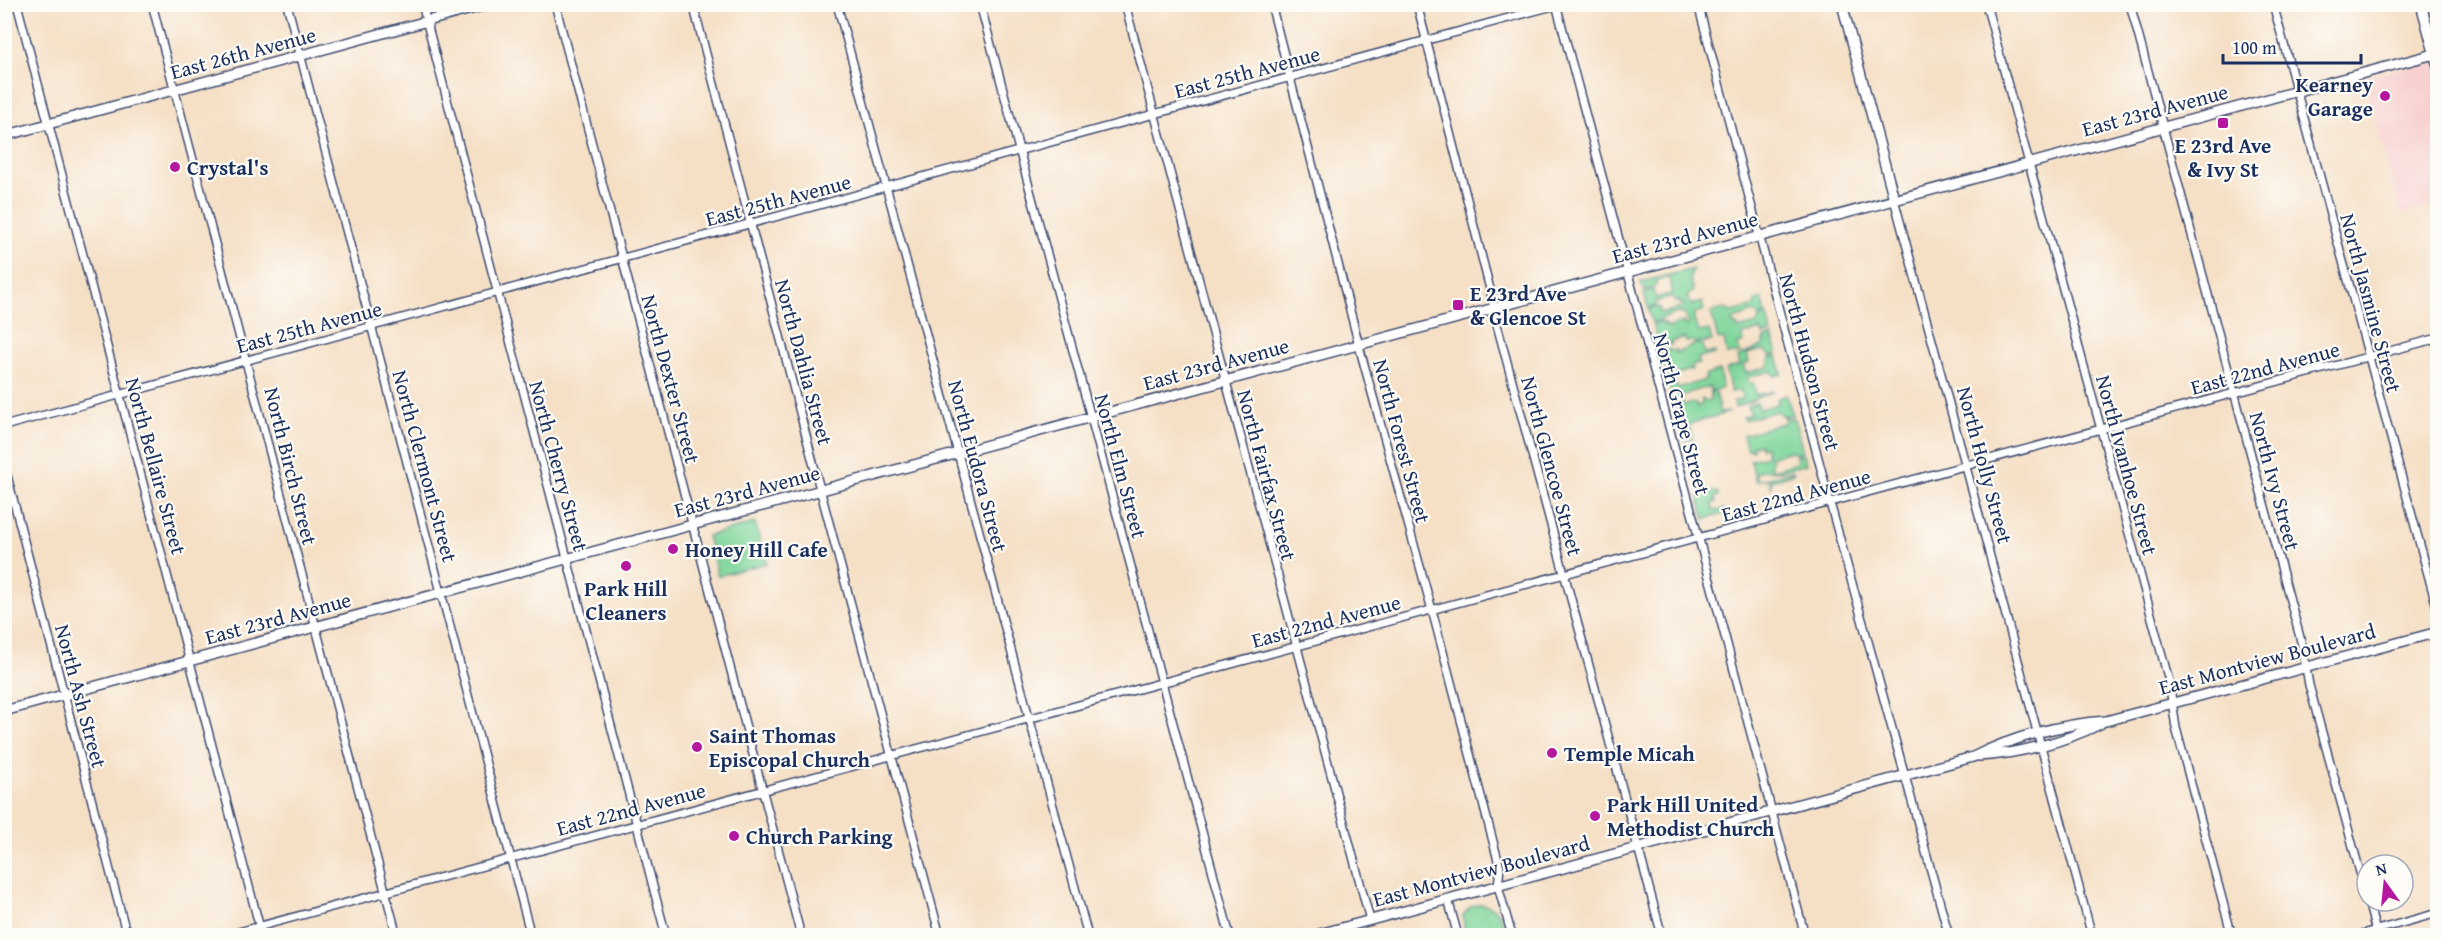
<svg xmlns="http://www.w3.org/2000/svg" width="2442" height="940" font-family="'Gentium Book Plus',serif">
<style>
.built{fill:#f7d0cf}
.green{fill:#7cd498;stroke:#4c827b;stroke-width:1.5}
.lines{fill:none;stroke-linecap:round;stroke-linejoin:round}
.minor-casing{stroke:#3c496d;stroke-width:10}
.tertiary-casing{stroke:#3c496d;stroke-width:12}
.minor{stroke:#fff;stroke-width:7}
.tertiary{stroke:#fff;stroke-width:9}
.poi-dot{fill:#b5179e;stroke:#fdfcf7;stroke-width:2}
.labels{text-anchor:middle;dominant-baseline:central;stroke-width:4.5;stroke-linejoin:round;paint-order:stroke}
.street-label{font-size:21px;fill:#1b2f5e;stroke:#fdfcf7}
.poi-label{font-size:21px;font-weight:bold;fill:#1b2f5e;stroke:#fdfcf7;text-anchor:start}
</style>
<rect width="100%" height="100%" fill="#fdfcf7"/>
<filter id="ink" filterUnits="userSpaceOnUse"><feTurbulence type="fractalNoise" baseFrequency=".0167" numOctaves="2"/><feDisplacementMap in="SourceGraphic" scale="12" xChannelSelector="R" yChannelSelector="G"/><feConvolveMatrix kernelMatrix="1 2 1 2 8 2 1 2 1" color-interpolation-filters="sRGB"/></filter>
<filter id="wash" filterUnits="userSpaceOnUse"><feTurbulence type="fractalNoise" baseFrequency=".008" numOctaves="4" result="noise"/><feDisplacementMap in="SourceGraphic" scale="24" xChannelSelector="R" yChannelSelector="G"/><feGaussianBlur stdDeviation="1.35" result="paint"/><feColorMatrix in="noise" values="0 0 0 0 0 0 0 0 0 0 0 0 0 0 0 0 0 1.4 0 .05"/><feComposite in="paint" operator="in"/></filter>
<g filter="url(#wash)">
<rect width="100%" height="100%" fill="#f5dfc5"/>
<path class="built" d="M2437,58v146l-36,10 -37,-136z"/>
<g class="green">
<path d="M1693,269l-3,10 3,13 -6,4 4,9 11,-3 2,8 -9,3v3l-2,2 6,14 10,-2 3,11 -18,2 -1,-2 -7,1 -1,-4 -14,4 1,2 -13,5 -6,-25 9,-2 1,3 3,-1 2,4 15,-6 3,4 3,-2 -4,-10 -8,-1 -25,10 -4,-14 11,-2 1,5 3,1 21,-6 -1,-4 -3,1 -1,-3 -4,1 -2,-5 -17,5v4l-8,2 -4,-15 9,-3 3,8 17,-5 -4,-16 -12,4 -1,5 -11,5 -4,-9z"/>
<path d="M1762,298l4,16 -7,2 -6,-4 -21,8 2,5h3l1,4 19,-5 2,-6 8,-2 4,17 -8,2 -2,-5 -19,5 2,7 -6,2 2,9 -13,2 -3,-16 -6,1 -7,-28 13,-3 8,3 23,-6v-6z"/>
<path d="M1772,336l5,18 -7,2 -7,-6 -16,4 2,9 -6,2 3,8 22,-6 2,-9 7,-2 5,18 -8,2 -2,-5 -24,6 1,7 4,-1 3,12 16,-4 1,1c-15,4 -23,11 -38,15l-1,-6 8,-2 -1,-9 -10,2 -5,-21 2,-3 12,-3 -2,-8 26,-12v-7z"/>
<path d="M1698,343l4,2 3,9 10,-2v2l-17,4 1,6 -8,2 1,4 -16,4 -2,4 -6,2 -8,-29 9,-2 1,2 6,-1 1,3z"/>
<path d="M1720,371l2,17 -11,3 -1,-4c-9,2 -20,4 -28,9v2l-9,3 -5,-18 5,-2 5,7 28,-8 -1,-5z"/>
<path d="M1711,392h4l5,21 11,-1 -39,11 -3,3 4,13 -9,2 -10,-39 8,-2 2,5 12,-2 2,4 3,-2 1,-7 4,3h4z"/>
<path d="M1786,394l7,22 -12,-1 -4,-4 -33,9 -1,-3 8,-3 -4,-8 10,-3 2,6 19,-5 -1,-5z"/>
<path d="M1784,416l5,3 5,-1 9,34 -7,2 -6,-3 -19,6v11l3,2 23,-8 -1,-6 8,-2 2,10 -25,7 -17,-1 -8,3 2,8 35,-10 1,2 -23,8v7l-2,-9 -13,2 -6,-21 17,-4 -2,-9 -4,1 -1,-4 -8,2 1,4 -6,-1 -4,-14c14,-4 25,-8 40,-12l2,-2z"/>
<path d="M1713,492h5l1,4 -4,1 1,5 -4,2 2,7 10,-2 3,4 -22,6 -7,-23z"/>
<path d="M755,523l12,40 -49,13 -11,-40z"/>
<path d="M1481,904c18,2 22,16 26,31h-42l-2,-19 7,-9z"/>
</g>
</g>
<g filter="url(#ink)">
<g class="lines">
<g class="minor-casing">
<g id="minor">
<path d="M17,4l245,932"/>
<path d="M152,4l245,932"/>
<path d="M287,4l244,932"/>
<path d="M422,4l244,932"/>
<path d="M555,4l246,932"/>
<path d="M693,4l127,485 120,447"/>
<path d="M837,4l251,932"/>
<path d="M980,4l250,932"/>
<path d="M1125,4l245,916"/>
<path d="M1271,4l91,353 70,253 68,258 -2,18 14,50"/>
<path d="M1417,4l74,289 6,32 165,611"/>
<path d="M1556,4l249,932"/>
<path d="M1698,4l132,499 119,433"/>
<path d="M1986,4l183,677 7,47 56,208"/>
<path d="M2130,4l172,641 7,40 58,213"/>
<path d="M2273,4l165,607"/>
<path d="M1894,199l198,737"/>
<path d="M4,426l1556,-422"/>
<path d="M4,464l123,472"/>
<path d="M1448,899l10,37"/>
<path d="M2368,901l9,35"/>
<path d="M224,936l2214,-598"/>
<path d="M2355,936l83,-23"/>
</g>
</g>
<g class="tertiary-casing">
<g id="tertiary">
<path d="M1842,4l52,195"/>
<path d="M2421,4l17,63"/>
<path d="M4,136l486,-132"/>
<path d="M4,711l2434,-658"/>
<path d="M1978,756c40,-2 86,-14 122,-32"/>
<path d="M1312,936l661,-179c40,-20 88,-33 133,-36l332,-89"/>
</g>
</g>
<use href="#minor" class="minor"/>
<use href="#tertiary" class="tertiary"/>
</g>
</g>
<g class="poi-dot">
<circle cx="2385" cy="96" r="6"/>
<rect x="2217" y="117" width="12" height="12" rx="3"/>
<circle cx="175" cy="167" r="6"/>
<rect x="1452" y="299" width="12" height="12" rx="3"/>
<circle cx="673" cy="549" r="6"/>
<circle cx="626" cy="566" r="6"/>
<circle cx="697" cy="747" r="6"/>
<circle cx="1552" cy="753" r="6"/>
<circle cx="1595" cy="816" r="6"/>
<circle cx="734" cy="836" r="6"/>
</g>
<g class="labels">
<g class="street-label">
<text transform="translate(243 53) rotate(-15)">East 26th Avenue</text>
<text transform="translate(1247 72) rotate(-15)">East 25th Avenue</text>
<text transform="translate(2155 110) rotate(-15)">East 23rd Avenue</text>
<text transform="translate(778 200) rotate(-15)">East 25th Avenue</text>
<text transform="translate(1685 237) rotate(-15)">East 23rd Avenue</text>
<text transform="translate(2371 303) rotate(75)">North Jasmine Street</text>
<text transform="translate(309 327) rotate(-15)">East 25th Avenue</text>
<text transform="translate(804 362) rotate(75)">North Dahlia Street</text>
<text transform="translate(1810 362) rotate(75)">North Hudson Street</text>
<text transform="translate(1216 364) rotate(-15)">East 23rd Avenue</text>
<text transform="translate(2265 368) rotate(-15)">East 22nd Avenue</text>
<text transform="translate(671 379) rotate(75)">North Dexter Street</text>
<text transform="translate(1682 414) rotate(75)">North Grape Street</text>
<text transform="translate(1402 441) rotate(75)">North Forest Street</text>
<text transform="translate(1985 465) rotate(75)">North Holly Street</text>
<text transform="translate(2127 465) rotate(75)">North Ivanhoe Street</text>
<text transform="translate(156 466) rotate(75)">North Bellaire Street</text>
<text transform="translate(291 466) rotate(76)">North Birch Street</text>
<text transform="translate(425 466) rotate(75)">North Clermont Street</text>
<text transform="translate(559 466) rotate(75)">North Cherry Street</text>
<text transform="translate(978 466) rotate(75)">North Eudora Street</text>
<text transform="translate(1121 466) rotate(75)">North Elm Street</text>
<text transform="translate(1552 466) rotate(75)">North Glencoe Street</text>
<text transform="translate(1267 475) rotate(75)">North Fairfax Street</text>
<text transform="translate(2275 481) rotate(75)">North Ivy Street</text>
<text transform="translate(747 491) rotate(-15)">East 23rd Avenue</text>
<text transform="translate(1796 495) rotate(-15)">East 22nd Avenue</text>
<text transform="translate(278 618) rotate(-15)">East 23rd Avenue</text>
<text transform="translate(1326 621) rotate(-15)">East 22nd Avenue</text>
<text transform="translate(2267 659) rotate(-15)">East Montview Boulevard</text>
<text transform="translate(81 696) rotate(75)">North Ash Street</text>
<text transform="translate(631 809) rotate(-15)">East 22nd Avenue</text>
<text transform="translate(1481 871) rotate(-15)">East Montview Boulevard</text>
</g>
<g class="poi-label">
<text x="2373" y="84" text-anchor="end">Kearney<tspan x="2373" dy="24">Garage</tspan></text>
<text x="2223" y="145" text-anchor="middle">E 23rd Ave<tspan x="2223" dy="24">&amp; Ivy St</tspan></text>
<text x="187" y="167">Crystal's</text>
<text x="1470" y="293">E 23rd Ave<tspan x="1470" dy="24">&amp; Glencoe St</tspan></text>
<text x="685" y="549">Honey Hill Cafe</text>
<text x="626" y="588" text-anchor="middle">Park Hill<tspan x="626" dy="24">Cleaners</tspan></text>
<text x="709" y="735">Saint Thomas<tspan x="709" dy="24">Episcopal Church</tspan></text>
<text x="1564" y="753">Temple Micah</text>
<text x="1607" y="804">Park Hill United<tspan x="1607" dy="24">Methodist Church</tspan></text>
<text x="746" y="836">Church Parking</text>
</g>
</g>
<rect width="2442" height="940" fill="none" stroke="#fdfcf7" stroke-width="24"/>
<g transform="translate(2385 883) rotate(345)"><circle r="28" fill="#fdfcf7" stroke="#a3aaba" stroke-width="1.5"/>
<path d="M0-4.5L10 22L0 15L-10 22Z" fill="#b5179e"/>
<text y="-9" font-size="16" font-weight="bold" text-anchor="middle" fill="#1b2f5e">N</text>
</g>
<path d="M2223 54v9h138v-9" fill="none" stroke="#1b2f5e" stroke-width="3"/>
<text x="2232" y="54" font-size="18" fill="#1b2f5e" stroke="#fdfcf7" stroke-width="4.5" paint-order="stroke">100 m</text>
</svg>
